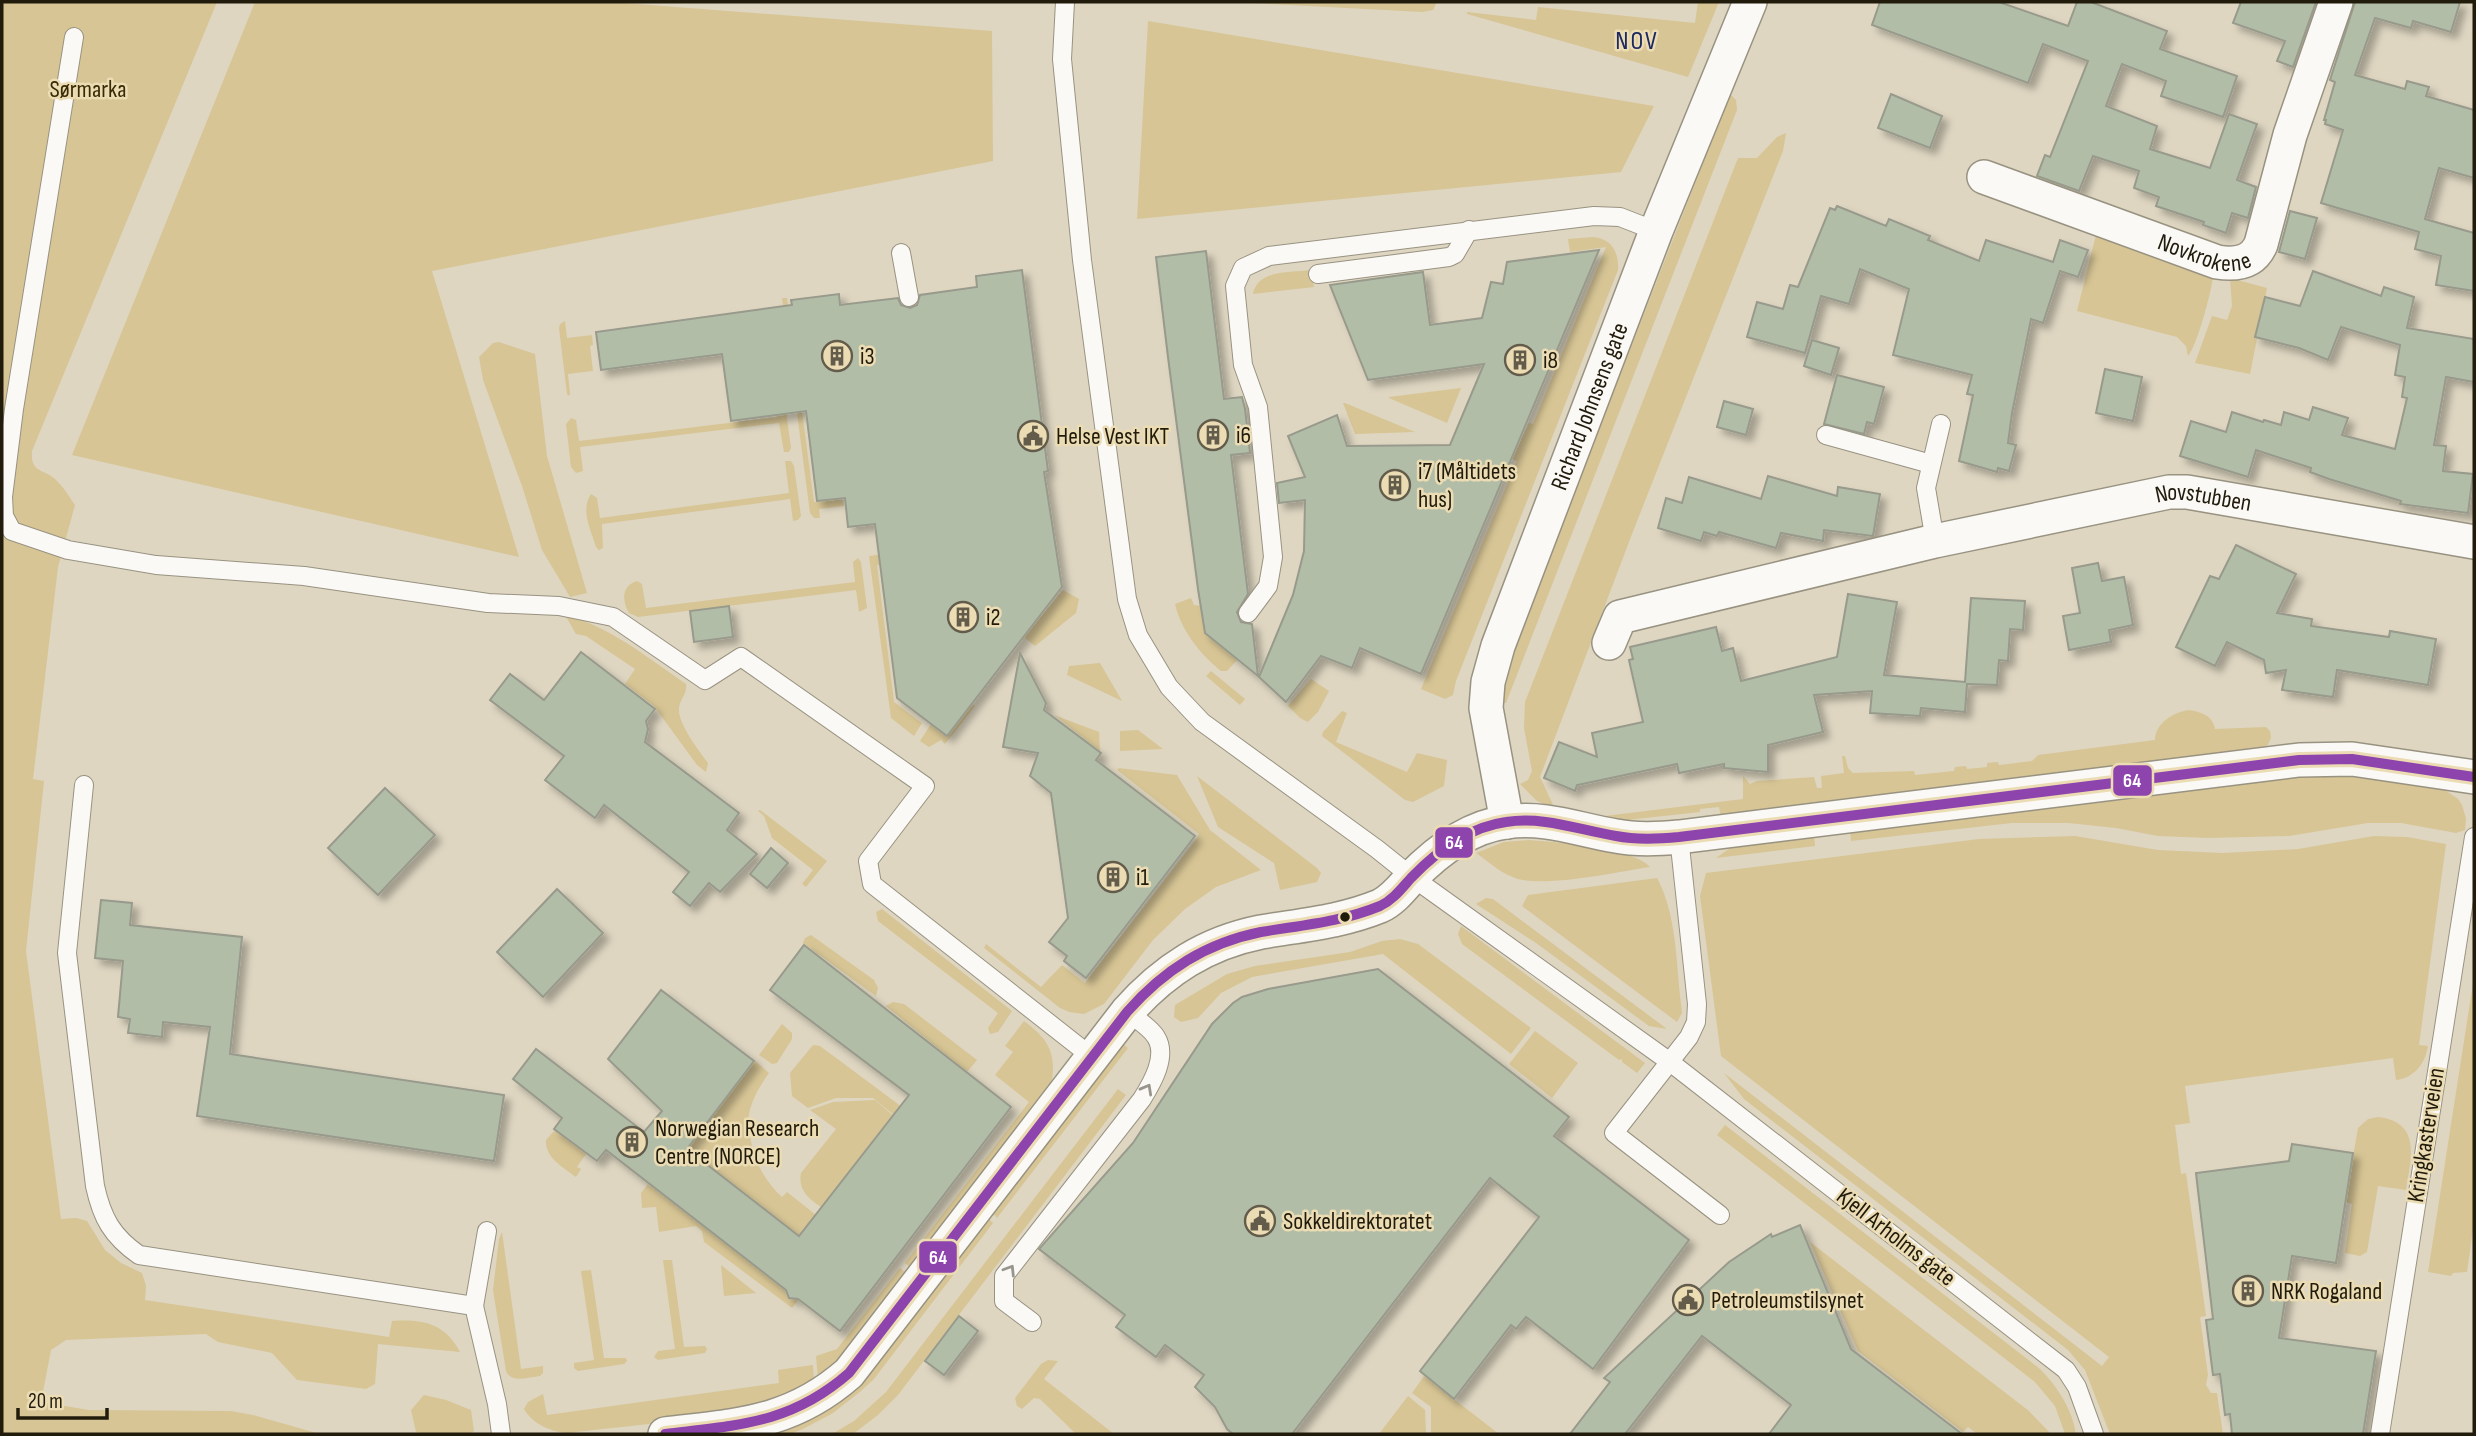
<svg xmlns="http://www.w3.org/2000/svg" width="2476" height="1436" font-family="'Sofia Sans Condensed',sans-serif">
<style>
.green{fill:#d7c595}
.building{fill:#b2bda8;stroke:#989a8c;stroke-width:2;filter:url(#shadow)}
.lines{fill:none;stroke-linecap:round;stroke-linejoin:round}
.service-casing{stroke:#989281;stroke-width:20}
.minor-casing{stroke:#989281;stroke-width:36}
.service{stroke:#faf9f6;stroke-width:18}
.minor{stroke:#faf9f6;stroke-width:33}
.bus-1-casing{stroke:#ebdcb4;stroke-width:16}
.bus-1{stroke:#8e44ad;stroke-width:10}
.oneway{stroke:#98958d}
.bus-dot{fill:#211b0c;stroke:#ebdcb4;stroke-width:2.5}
.labels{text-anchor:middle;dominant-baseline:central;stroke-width:5;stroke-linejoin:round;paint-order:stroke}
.park-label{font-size:24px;fill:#382b03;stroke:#ebdcb4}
.street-label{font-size:24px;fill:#211b0c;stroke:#ebdcb4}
.poi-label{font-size:24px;fill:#211b0c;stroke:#ebdcb4;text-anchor:start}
.neighbourhood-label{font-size:26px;letter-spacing:2px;fill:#1c2860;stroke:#ebdcb4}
.line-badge{stroke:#ebdcb4;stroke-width:2.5}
.badge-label{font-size:19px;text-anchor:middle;font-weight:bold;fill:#fff}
</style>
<defs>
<filter id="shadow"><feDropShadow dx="6" dy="6" stdDeviation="3.5" flood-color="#0004"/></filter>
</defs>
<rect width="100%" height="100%" fill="#ded6c1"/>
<g class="green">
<path d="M2,2h215l-185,449c-2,24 14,17 26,31 7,7 12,16 17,23l-17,62 -25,212 11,2 -18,170 35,268 15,-1 11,3 18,29 16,13 21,10 4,13 -1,14 244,37 3,-16c30,-2 53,2 68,31l-82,-8 -3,40 -9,5 -69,-9 -25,-27 -54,-11 -12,-8 -140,6 -15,10 -10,52 48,8 142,1 22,4 67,19h-318z"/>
<path d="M255,2h356l381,29 1,130 -561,110 87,286 -447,-102z"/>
<path d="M1233,2h204l-4,8 -10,2z"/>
<path d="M1698,2h21l-31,75 -221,-63v-2l69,8 2,-13 157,16z"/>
<path d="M1148,21l506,85 -33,66 -484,47z"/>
<path d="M1730,94l6,6 1,10 -231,593 -7,-1 10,-44z"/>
<path d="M1786,133l-3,18 -151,383 -92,243 15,32 -18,-8 -17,-17 8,-4 4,-9 -8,-43 1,-26 213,-544h19l20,-21z"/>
<path d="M2097,231l116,45c-1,14 -16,70 -25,80l-2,-10 -9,-9 -100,-26z"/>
<path d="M1593,237c19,2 26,15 25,33l-162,411 -3,14 -8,4 -24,-10 96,-228 -5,-2 17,-36 4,1 73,-177 -36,5 -2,-13z"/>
<path d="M1311,270l3,17 -61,7c5,-25 37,-21 58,-24z"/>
<path d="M2230,278l37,10 -17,86 -55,-11 17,-47 15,4 5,-14z"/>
<path d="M782,298h5l27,204 28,-3 2,7 -25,3 1,9h-6l-4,-5z"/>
<path d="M565,321l2,17 25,-3 1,10 -3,1 3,25 -25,3 2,20 -1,2 -2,-2 -8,-66 1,-4z"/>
<path d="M499,342l36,12 12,102 40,137 -17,4 -28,-47 -20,-64 -39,-106 -4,-23 14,-14z"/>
<path d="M775,386l8,3 8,59 -2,4h-5l-5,-29 -199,24 3,24 -7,2 -5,-6 -5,-43 5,-6 5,2 3,21 199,-24z"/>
<path d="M1461,388l-14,35 -58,-25v-1z"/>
<path d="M1343,403h2l70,29 -60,2z"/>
<path d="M785,461h6l3,5 7,50 -3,4 -5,1 -3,-22 -188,25 1,24 -4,2 -3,-3c-5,-17 -16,-37 -5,-53l6,4 3,20 189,-25z"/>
<path d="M942,547l1,9 -66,9 17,137 28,21 -8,13 -23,-18 -22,-162z"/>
<path d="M858,558l3,4 6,46 -8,4 -3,-22 -218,27 -9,-4c-7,-12 -8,-27 8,-32l5,3 4,24 209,-26 -2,-20z"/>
<path d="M1063,590l16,9 -3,14 -41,33 -11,-9z"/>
<path d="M1191,598l3,7 6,1 5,27 33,26 -11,12h-6c-21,-17 -40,-41 -46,-67z"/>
<path d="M565,615c46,12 83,43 121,69 2,9 -7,16 -7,25 -1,15 20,42 29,54l-2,9 -9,-7 -43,-59 -29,-22 10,-15 -49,-33 -10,-2z"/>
<path d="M1100,663l22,38 -55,-26 2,-9z"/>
<path d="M1211,671l34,28 -5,6 -34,-29z"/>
<path d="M1311,679l18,12 -11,21 -10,10 -8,-4 -12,-12z"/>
<path d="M972,704l3,2 -30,38 -4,-4 -12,7 -9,-6 11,-17 16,12z"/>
<path d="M2189,710c11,2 24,5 26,19l51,-2 4,4 1,7 -5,10 -545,70 -2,-11 -19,2v3l-82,9 -13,-5 138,-17v-23l7,8 7,-3 57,-4 3,11h5l-1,-12 23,-3 -2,-17h3l3,12 5,5 61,-2 1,4 39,-4 1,-4 11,-1 1,3 20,-2v-4l11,-1 1,3 33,-4 6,-6 117,-15c0,-16 18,-28 34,-30z"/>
<path d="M1342,711l5,2 -11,29 71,30 10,-19 30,7 -3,26 -31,16 -8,-2 -83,-64 1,-4z"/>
<path d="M1054,715l45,17 1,19z"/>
<path d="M1138,730l25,19 -43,2v-20z"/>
<path d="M1119,768l58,7 33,55 51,40 -45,17 -31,22 -32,31 -49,64 -20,10 -15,-2 -9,-4 -76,-60 2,-4 55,43 21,-22 23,18 110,-142 4,-7 -82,-64z"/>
<path d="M2332,773l110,15 16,11 4,6 4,14 -1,11 -9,3 -55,-10h-33l-79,13 -80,2 -51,-2 -42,-8 -48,-5h-56l-161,18 -1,-12z"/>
<path d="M1197,776l120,92 4,5 -4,9 -37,8 -6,-27 -56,-36z"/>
<path d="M760,810l67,51 -21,26 -4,-3 11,-14 -41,-32 -8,-22 -6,-5z"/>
<path d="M1814,834l1,12 -99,12 17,-12z"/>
<path d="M2075,836l83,14 64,3 76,-4 76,-13 33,1 39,7 -27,201 9,1c-3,18 -14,32 -32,34l-3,-22 -208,28 5,37 -15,2 6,49 5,-1 20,143 -6,1 8,58 -2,10 5,8h6l6,41h-113l-25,-64 -17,-20 -324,-251 -20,-26 378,293 7,-9 -388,-301 -21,-160 6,-23 273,-34z"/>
<path d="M1529,840c26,2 105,8 121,27 -33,5 -101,20 -132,12 -15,-4 -29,-17 -42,-26l28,-11z"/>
<path d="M1657,878c20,37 19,85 24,126l1,9 -5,9 -155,-116 6,-11z"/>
<path d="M1486,898l7,1 174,130 -18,-3 -113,-83 -60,-39z"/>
<path d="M882,909l130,102 -14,21 -8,2 -2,-6 10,-15 -120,-92 -2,-9z"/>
<path d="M1461,926l184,137 -8,10 -15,-11v-3l-3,1 -157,-116 -4,-10z"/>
<path d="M811,935l63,45 4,8 -2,8 -73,-53 2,-5z"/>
<path d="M1400,939l18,5 113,84 -20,26 -128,-100 -131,23 -31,16 -23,25 -17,4 -7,-5 1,-12 52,-31 28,-8 95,-14 32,-11z"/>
<path d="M2474,977v245l-7,50 -14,1 -2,3 -23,-4z"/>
<path d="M893,1002l11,2 73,56 -10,12 -81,-66z"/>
<path d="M1024,1021c26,19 33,34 27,65l-139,183 -7,-6 124,-161 -34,-27 18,-23 -8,-6z"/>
<path d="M782,1024l10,9v6l-15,24 -5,1 -13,-9z"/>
<path d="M1535,1031l43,32 -26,35 -43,-34z"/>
<path d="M1122,1043l6,5 -131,170 -2,-3 -4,1 -1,4 3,3 -119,156 -13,12 -28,22 -30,16 -13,5h-27l18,-5z"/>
<path d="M813,1045l7,1 82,61 -7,9 -22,-18h-37l-28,10 -16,-12 -2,-23z"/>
<path d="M752,1058l17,15c-14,20 -23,37 -21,62l2,1c4,24 14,45 32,61l5,-5 29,23 -5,5 5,28 -132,-101z"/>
<path d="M1118,1089l8,6 -228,300 -20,20 -25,19h-21l22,-13 32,-29z"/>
<path d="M875,1100l23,20 -5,5 -6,-3 -66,85c-13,-9 -23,-17 -20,-34l35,-44 -26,-19 23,-8z"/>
<path d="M2378,1117c44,5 33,42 28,73l-28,-4 -11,66 -7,4 -15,-3 7,-49 -7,-2 13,-74 10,-9z"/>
<path d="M1725,1125l315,244c18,18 32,40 36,65h-11l-10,-28 -20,-24 -318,-247z"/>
<path d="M555,1130l31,24 -9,13 4,2 -5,8c-13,-10 -31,-19 -30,-37z"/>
<path d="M648,1184l139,106 3,7 9,2 -7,9 -88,-66 -2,-11 -6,-5 -37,6 -3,-25 -14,1 -1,-15z"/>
<path d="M502,1232l19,137 22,-3v7l-3,3c-11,1 -29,8 -34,-5l-13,-81 6,-51z"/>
<path d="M1810,1242l219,169 22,23h-74l-9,-7 -5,5 -105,-81z"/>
<path d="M663,1260h9l12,87 21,-1 2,3 -2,4 -47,7 -4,-3 4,-6 17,-2z"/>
<path d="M721,1265l35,28 -32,3z"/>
<path d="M900,1268l8,6 -72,91 -18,14 -2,-23 21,-7z"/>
<path d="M591,1270l13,88h22l1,3 -3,3 -46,7 -4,-3v-5l20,-3 -13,-89z"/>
<path d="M1048,1360l10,1 -14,18 70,55h-38l-36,-35 -6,-1 -12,11 -5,-3 -2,-8 26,-34z"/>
<path d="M813,1365l1,17c-63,38 -171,41 -245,51 -16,0 -37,-9 -45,-24l4,-7 15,-8 4,21 232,-32 -1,-13z"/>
<path d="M1424,1376l75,58h-68v-27l-19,-14z"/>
<path d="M424,1395l22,5 25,10 3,21 -3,3h-45l-10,-2 -5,-22z"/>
<path d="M1408,1396l17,14 1,24h-47z"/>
</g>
<g class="building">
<path d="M1880,2h119l69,24 9,-24h14l76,29 -7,18 77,27 -14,41 -62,-21 5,-15 -44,-17 -16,42 51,20 -7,23 60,19 19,-54 28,10 -20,56 19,7 -8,31 -16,-5 -6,20 -23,-8 1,-3 -48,-16 3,-9 -25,-9 5,-17 -46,-15 -14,35 -42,-15 8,-21 5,2 38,-96 -45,-17 -15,39 -156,-58z"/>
<path d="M2241,2h75l-23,65 -16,-6 8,-20 -52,-18z"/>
<path d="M2355,2h105l-9,30 -38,-11 -2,7 -36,-10 -20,57 50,14 2,-8 22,6 -3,9 48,14v68l-35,-10 -14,51 49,14v58l-38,-6 5,-29 -26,-7 4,-17 -98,-29 22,-73 -18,-6 1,-4h-2l11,-38 -5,-2z"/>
<path d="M1891,94l51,22 -12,32 -52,-20z"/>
<path d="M1837,206l49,20 3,-7 41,17 -2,4 51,21 7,-21 67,22 7,-22 28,10 -10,27 -18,-6 -17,52 -12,-4 -19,94 -4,30 8,2 -7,26 -11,-3 -1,4 -38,-11 14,-66 -6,-1 5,-19 -79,-20 16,-66 -49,-20 -11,35 -28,-8 -16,57 -58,-16 10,-35 26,7 7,-24 8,2 32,-79 5,2z"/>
<path d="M2290,211l27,7 -12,41 -26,-7z"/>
<path d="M1599,250l-178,424 -61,-26 -8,20 -31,-12 -35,46 -27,-25 34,-82 11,-44 1,-51 -26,3 -2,-20 28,-6 -17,-41 49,-21 10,31 103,-1 34,-81 -116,16 -38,-95 93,-13 7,53 52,-7 9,-36 12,2 4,-22z"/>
<path d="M1206,251l18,148 18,-2 3,12 5,44 -19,2 17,139 -11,18 4,10 11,2 6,52 -53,-43 -7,-44 -30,-232 -12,-100z"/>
<path d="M1022,270l26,201 -4,1 18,115 -115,149 -50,-38 -22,-174 -27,3 -3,-29 -28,3 -11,-90 -75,10 -9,-67 -121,16 -5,-38 196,-27 -1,-5 48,-6 1,11 58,-7 3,7 9,3 7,-3 3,-10 57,-8 -1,-11z"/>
<path d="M2313,271l68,25 3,-9 30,10 -7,31 67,11v43l-28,-5 -12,68 12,1 -3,25 30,3 -5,39 -68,-9 1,-3 -72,-22 -19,-7 1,-4 -55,-18 -8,27 -68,-21 11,-35 35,11 6,-20 31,10 1,-2 17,5 3,-13 25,8 4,-13 35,11 -6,17 53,14 12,-51 -5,-1 3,-20 -10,-2 5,-30 -59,-18 -13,33 -29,-12 -44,-11 10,-40 35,9z"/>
<path d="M1812,340l27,8 -8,27 -27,-9z"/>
<path d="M2105,369l37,8 -9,44 -37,-8z"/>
<path d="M1837,375l47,12 -10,37 -7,-2 -3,12 -40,-10z"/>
<path d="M1724,401l29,8 -7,26 -29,-8z"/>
<path d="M1768,476l69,20 1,-9 42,7 -7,42 -49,-6 -1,11 -42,-8 -5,15 -57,-16 -2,4 -13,-4 -3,9 -43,-13 8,-30 16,5 7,-26 72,22z"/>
<path d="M2236,545l60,29 -19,39 35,6 -1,7 78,11 1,-6 46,8 -8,46 -91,-15 -4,27 -51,-7 4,-20 -20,3 -2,-13 -37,-18 -12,24 -39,-19 34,-71 9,3z"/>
<path d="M2098,563l4,18 22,-4 9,48 -24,5 2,12 -42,8 -6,-34 17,-3 -8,-45z"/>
<path d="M1848,594l49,8 -13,73 81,7 6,-84 54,3 -2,29 -13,-1 -2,32 -9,-1 -2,25 -30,-1 -2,28 -44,-4 -1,8 -50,-3 2,-22 -58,4 9,37 -55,13v27l-44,-4v-4l-45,9 -2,-9 -100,21 -2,6 -31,-13 15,-36 38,15 -5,-24 51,-11 -14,-62 4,-1 -3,-12 86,-20 6,24 11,-3 8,33 96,-24z"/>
<path d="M729,606l4,31 -39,5 -4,-31z"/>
<path d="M581,652l74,57 -9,12 2,8 -3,13 94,71 -12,17 30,24 -37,38 -11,-9 -19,23 -17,-14 16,-20 -85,-67 -9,13 -50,-38 19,-24 -74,-56 20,-26 34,26z"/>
<path d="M1020,653l26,50 -2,7 57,43 -5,7 99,76 -109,142 -22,-17 3,-5 -18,-14 19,-24 -17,-125 -21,-17 8,-23 -35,-6z"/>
<path d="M385,788l50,47 -57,60 -50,-47z"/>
<path d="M771,848l17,15 -21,25 -17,-14z"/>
<path d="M557,889l46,44 -60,64 -46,-45z"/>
<path d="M101,900l31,3 -2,22 112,12 -12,117 274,41 -10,66 -297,-45 13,-89 -47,-5 -1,15 -34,-4 2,-14 -12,-2 5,-56 -28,-3z"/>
<path d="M804,945l207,162 -171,224 -42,-32 -9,-1 -3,-8 -180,-140 -9,11 -43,-32 8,-11 -49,-39 23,-30 108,83 18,-21 -54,-52 53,-69 93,71 -67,88 112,87 110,-141 -139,-105z"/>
<path d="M1378,969l191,148 -15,19 135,104 -96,129 -67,-52 -10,12 -5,-4 -57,74 -34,-28 119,-154 -49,-39 -198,256h-59l-6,-5 -12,-22 -20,-20 9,-12 -39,-30 -9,12 -40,-30 9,-12 -86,-66 94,-106 79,-119 21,-21 9,-6 26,-8z"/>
<path d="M2292,1144l61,9 -17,110 -44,-7 -13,82 97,13 -13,83h-131l-2,-20 -5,1 -5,-41 -7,1 -7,-55 7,-1 -17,-146 93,-12z"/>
<path d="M1800,1225l51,124 111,85h-193l22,-29 -89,-69 -77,98h-55l40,-52 -6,-4 125,-116 42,-28 1,3z"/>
<path d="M959,1316l19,15 -34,44 -19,-14z"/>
</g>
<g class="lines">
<g class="service-casing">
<g id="service">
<path d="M1065,2l-3,57 20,201 45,339 11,36 31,52 33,35 175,127 35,28 258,185 396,308 11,17 17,47"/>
<path d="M74,37l-60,372 -11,88 1,19 8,15 56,19 88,15 148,11 184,27 71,3 54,11 92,63 36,-23 184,129 -57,75 4,23 220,173"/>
<path d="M901,253l8,44"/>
<path d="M1318,274l131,-17 6,-3 14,-24"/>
<path d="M1826,435l105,29"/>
<path d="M1935,541l-9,-53 15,-64"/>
<path d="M1248,613l20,-27 5,-29 -15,-150 -15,-42 -8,-79 8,-18 26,-12 325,-40 26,1 36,14"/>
<path d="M84,785l-17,168 28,233c7,32 17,50 44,69l335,51 23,98 4,30"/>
<path d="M1679,837l18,167 -1,18 -7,15 -75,96 106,82"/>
<path d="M474,1306l13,-75"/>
<path d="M1032,1322l-28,-21v-25l138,-177c10,-16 26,-43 14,-62 -6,-10 -20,-18 -29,-25"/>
<path d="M2380,1434l94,-597"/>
</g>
</g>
<g class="minor-casing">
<g id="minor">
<path id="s1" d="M1984,177l233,85c19,3 36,1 44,-18l29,-109 46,-133"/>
<path id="s2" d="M1609,643l11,-26 315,-76 234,-49h18l287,50"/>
<path id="s3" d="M1507,822l-21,-114 2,-26 10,-36 158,-415 94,-229"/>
<path d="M665,1434c73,-9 126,-10 184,-61l278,-361c37,-42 79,-69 134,-80 41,-7 80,-10 119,-26 13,-6 22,-18 31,-28 25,-26 58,-51 95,-56 38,-6 73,8 110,14 20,4 42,3 63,1l620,-77 53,-1 122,18"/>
</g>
</g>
<use href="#service" class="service"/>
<use href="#minor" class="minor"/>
<g class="bus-1-casing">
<path id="bus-1" d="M665,1434c73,-9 126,-10 184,-61l278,-361c37,-42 79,-69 134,-80 41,-7 80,-10 119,-26 13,-6 22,-18 31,-28 25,-26 58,-51 95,-56 38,-6 73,8 110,14 20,4 42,3 63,1l620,-77 53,-1 122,18"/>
</g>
<use href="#bus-1" class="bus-1"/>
</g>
<defs><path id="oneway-chevron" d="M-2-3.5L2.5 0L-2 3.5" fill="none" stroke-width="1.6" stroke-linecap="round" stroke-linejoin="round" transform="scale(1.75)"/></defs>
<g class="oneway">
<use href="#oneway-chevron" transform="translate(1147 1089) rotate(-61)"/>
<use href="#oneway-chevron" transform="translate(1010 1270) rotate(-58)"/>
</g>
<defs>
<g id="building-ring" transform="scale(1.575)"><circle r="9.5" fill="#ebdcb4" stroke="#635c4b" stroke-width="1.5"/><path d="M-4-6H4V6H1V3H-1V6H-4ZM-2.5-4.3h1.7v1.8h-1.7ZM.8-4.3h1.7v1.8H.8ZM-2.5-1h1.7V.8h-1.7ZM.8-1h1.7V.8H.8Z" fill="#635c4b"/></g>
<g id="civic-ring" transform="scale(1.575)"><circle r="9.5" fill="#ebdcb4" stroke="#635c4b" stroke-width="1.5"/><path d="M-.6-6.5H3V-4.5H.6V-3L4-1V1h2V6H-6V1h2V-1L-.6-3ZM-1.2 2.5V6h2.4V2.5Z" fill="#635c4b"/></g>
</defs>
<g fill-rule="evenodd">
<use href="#building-ring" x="837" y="356"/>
<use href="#building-ring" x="1520" y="360"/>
<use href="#building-ring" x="1213" y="435"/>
<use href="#civic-ring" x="1033" y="436"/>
<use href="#building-ring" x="1395" y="485"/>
<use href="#building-ring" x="963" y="617"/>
<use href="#building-ring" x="1113" y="877"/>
<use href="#building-ring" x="632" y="1142"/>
<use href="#civic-ring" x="1260" y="1221"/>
<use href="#building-ring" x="2248" y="1291"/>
<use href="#civic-ring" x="1688" y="1300"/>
</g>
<circle class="bus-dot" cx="1345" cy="917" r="6"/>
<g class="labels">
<g class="park-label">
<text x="88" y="89">Sørmarka</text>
</g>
<g class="street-label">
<text stroke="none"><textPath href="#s1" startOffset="234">Novkrokene</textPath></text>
<text stroke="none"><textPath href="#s3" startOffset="436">Richard Johnsens gate</textPath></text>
<text stroke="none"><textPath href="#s2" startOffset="626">Novstubben</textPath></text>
<text transform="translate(2426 1135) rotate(-81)">Kringkasterveien</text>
<text transform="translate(1896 1237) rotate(38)">Kjell Arholms gate</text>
</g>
<g class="poi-label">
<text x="860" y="356">i3</text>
<text x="1543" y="360">i8</text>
<text x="1236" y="435">i6</text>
<text x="1056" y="436">Helse Vest IKT</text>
<text x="1418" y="471">i7 (Måltidets<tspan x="1418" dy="28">hus)</tspan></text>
<text x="986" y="617">i2</text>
<text x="1136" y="877">i1</text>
<text x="655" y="1128">Norwegian Research<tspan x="655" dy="28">Centre (NORCE)</tspan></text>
<text x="1283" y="1221">Sokkeldirektoratet</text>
<text x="2271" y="1291">NRK Rogaland</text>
<text x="1711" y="1300">Petroleumstilsynet</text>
</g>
<g class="neighbourhood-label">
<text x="1637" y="41">NOV</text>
</g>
</g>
<g class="line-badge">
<rect x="2112" y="764" width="41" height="33" rx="7" fill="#8e44ad"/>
<rect x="1434" y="826" width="40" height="33" rx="7" fill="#8e44ad"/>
<rect x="918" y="1240" width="40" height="34" rx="7" fill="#8e44ad"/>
</g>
<g class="badge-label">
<text x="2132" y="787">64</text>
<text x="1454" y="849">64</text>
<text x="938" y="1264">64</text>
</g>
<rect width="2476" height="1436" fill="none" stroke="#211b0c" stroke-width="7"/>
<path d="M18 1408v10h89v-10" fill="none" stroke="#211b0c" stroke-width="3.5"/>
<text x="28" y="1408" font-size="21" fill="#211b0c" stroke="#ebdcb4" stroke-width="5" paint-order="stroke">20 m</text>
</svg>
